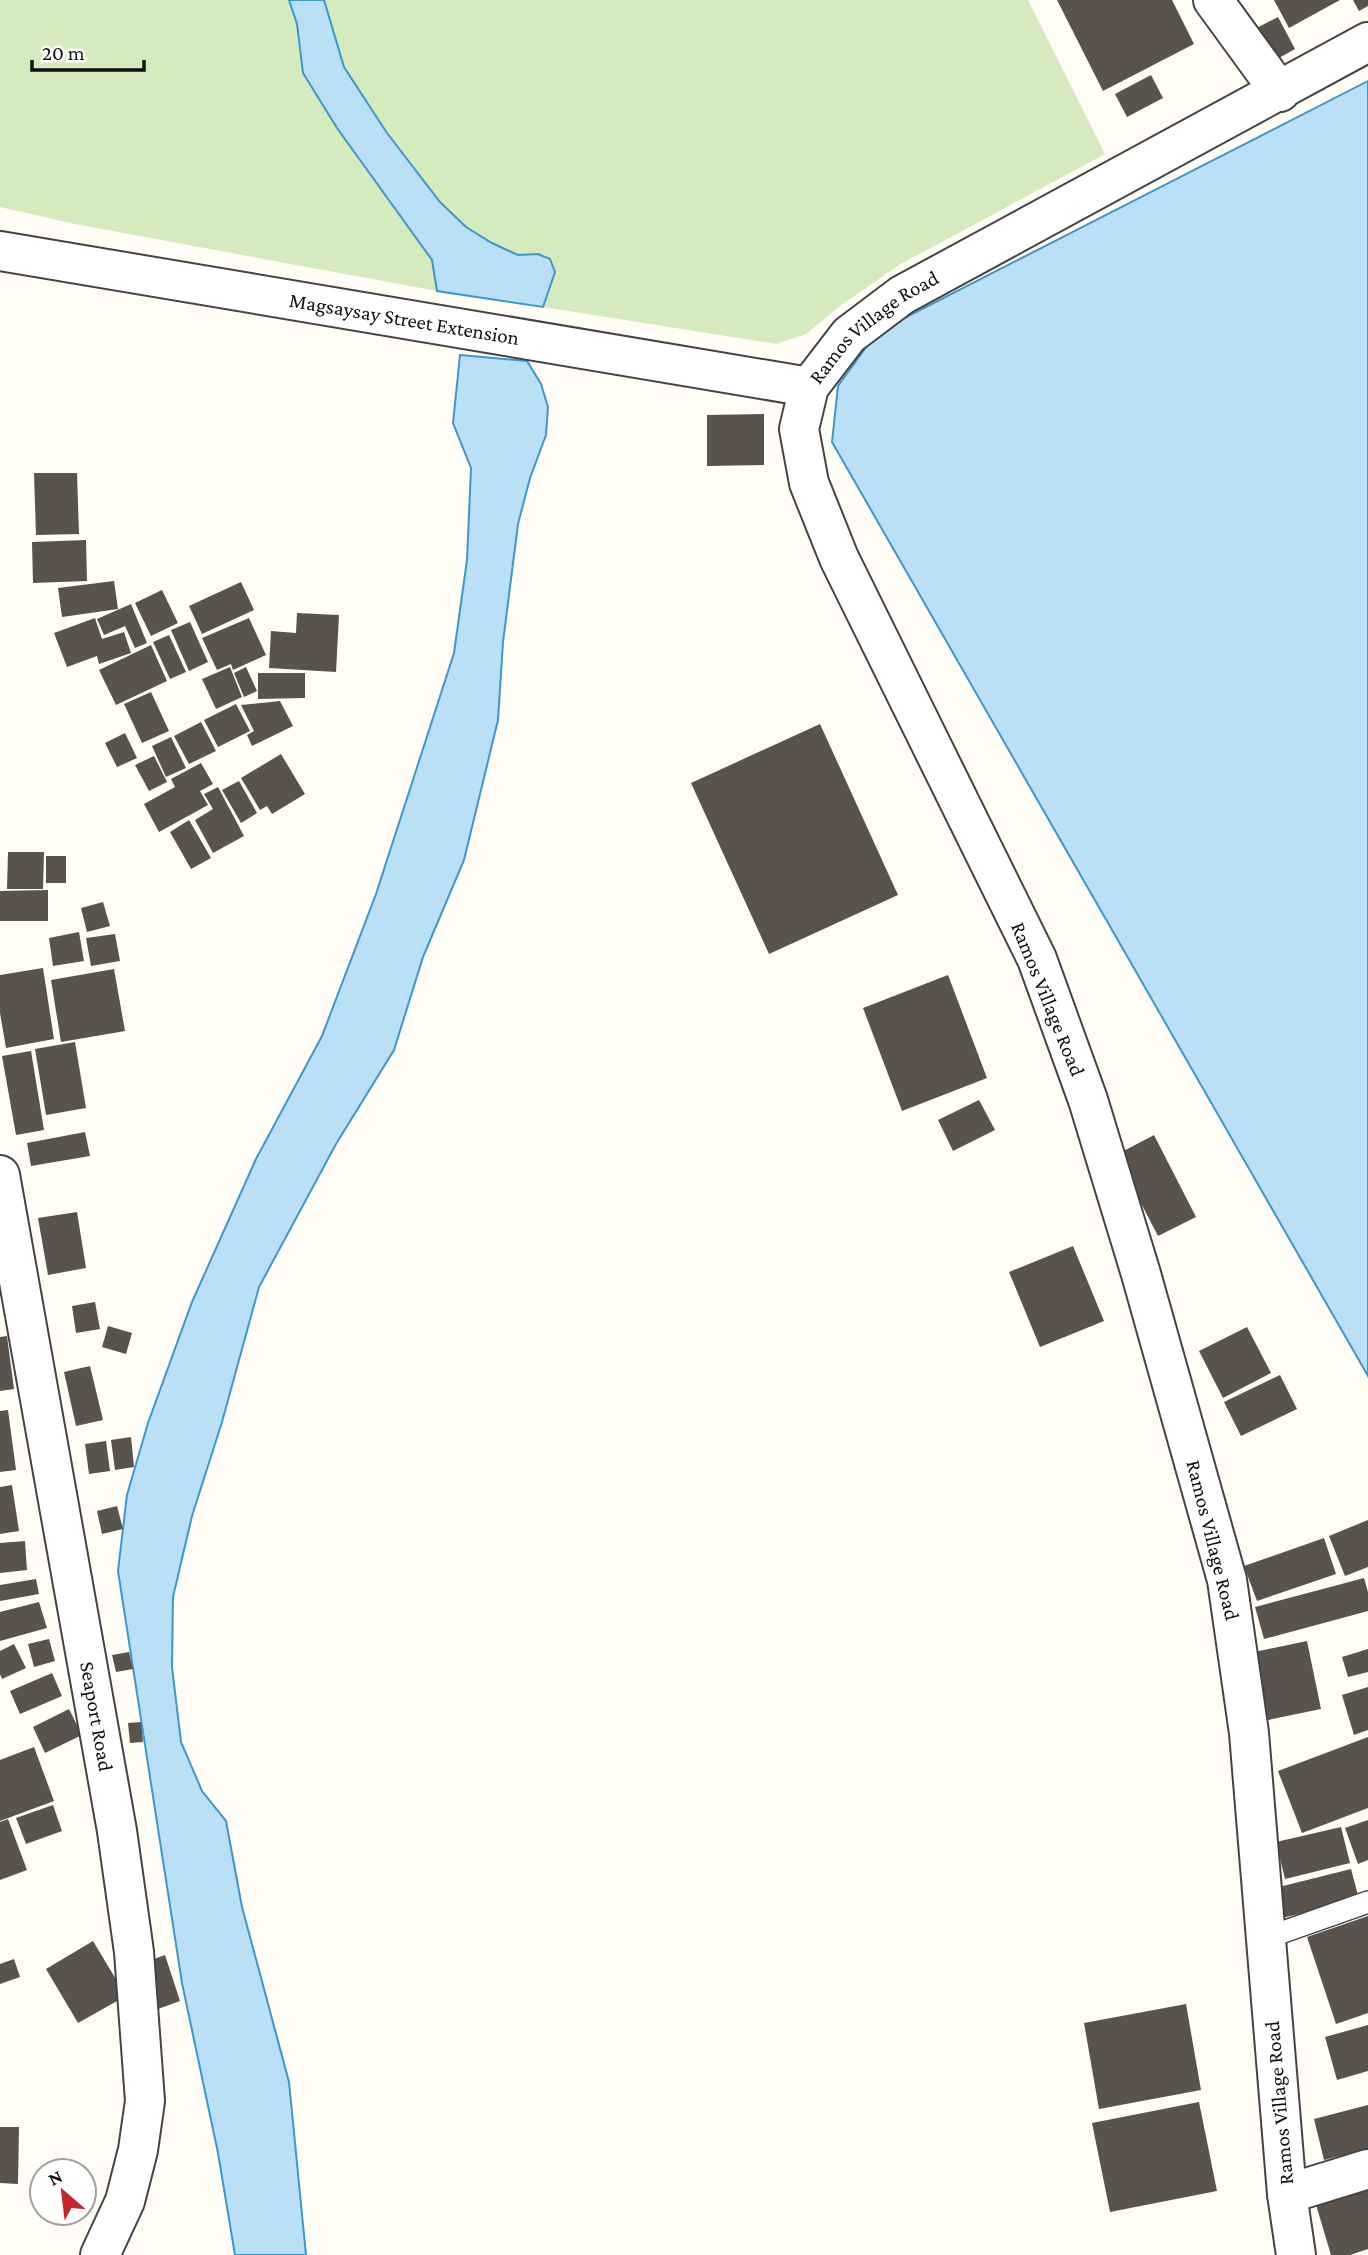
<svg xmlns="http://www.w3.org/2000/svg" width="1368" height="2255" font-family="'Crimson Pro',serif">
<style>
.green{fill:#d5ebbd}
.water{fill:#b9e0f7;stroke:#3f96cf;stroke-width:2}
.building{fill:#5a524d}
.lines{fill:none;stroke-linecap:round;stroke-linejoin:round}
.service-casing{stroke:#444;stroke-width:24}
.minor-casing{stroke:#444;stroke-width:42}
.service{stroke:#fff;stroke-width:21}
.minor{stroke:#fff;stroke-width:38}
.labels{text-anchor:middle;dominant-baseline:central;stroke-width:7;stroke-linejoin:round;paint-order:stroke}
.street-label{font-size:21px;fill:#111;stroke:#fff}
</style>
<rect width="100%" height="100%" fill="#fffdf5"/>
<g class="green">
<path d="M0,0h289l8,24 6,49 34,55 95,132 5,31 -362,-67 -75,-17z"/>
<path d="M324,0h704l77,154 -206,111 -59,41 -34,28 -29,10 -234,-37 12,-35 -17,-18 -20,1 -26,-12 -26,-16 -26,-25 -53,-69 -43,-66z"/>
</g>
<g class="water">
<path d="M289,0h35l20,67 43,66 53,69 26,25 26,16 26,12 20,-1 12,5 5,13 -12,35 -106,-16 -5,-31 -95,-132 -34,-55 -6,-49z"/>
<path d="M1368,81v1295l-536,-934 6,-56 39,-54z"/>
<path d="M460,355l67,6 14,23 7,23 -2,28 -16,43 -12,46 -15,118 -5,78 -34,140 -41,97 -29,93 -58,94 -77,143 -37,135 -30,94 -19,81 -1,70 9,75 21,49 24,30 16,86 47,175 17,173h-71l-17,-102 -36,-170 -64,-412 9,-76 21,-72 44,-121 64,-143 66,-123 54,-142 78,-241 13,-93 4,-92 -18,-45z"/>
</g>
<g class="building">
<path d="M1057,0h115l22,44 -91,47z"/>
<path d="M1274,0h66l-51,28z"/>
<path d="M1353,0h15v6l-9,5z"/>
<path d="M1278,17l17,32 -27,15 -17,-33z"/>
<path d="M1151,75l12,23 -36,19 -12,-23z"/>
<path d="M764,414v51l-57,1v-51z"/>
<path d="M34,473h43l2,61 -43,1z"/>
<path d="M86,540l1,41 -54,2 -1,-41z"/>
<path d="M114,581l4,28 -56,8 -4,-29z"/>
<path d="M241,582l13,28 -52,24 -13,-28z"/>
<path d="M162,590l16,33 -27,13 -16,-33z"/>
<path d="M131,604l16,39 -12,5 -10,-22 -21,9 -7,-16z"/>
<path d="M297,613l42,2 -3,57 -67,-4 2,-37 25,2z"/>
<path d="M95,618l7,21 22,-7 7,21 -32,11 -2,-8 -30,11 -13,-34z"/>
<path d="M249,618l17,37 -33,15 -2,-6 -14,6 -15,-32z"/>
<path d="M190,622l18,40 -19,9 -18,-41z"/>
<path d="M169,635l17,37 -16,7 -17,-37z"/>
<path d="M151,645l16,36 -51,24 -17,-35z"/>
<path d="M230,667l12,30 -26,12 -14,-30z"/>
<path d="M246,667l11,24 -13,6 -10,-24z"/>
<path d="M258,673h47v25l-47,1z"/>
<path d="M151,692l18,39 -27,12 -18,-39z"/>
<path d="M280,701l13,25 -41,20 -5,-11 7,-4 -13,-26z"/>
<path d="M236,704l14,27 -32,16 -14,-27z"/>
<path d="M201,722l15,29 -27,13 -15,-28z"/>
<path d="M820,724l78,171 -129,59 -78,-171z"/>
<path d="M125,733l12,25 -20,9 -12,-24z"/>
<path d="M171,737l15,31 -20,9 -14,-31z"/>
<path d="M281,754l24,40 -33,20 -5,-8 -7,4 -19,-32z"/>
<path d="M154,756l13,26 -18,9 -14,-26z"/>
<path d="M201,763l12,21 -13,7 8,14 -49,27 -15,-28 31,-17 -4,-8z"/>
<path d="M239,781l18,32 -16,10 -19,-33z"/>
<path d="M218,787l26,49 -31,17 -18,-33 18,-11 -9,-15z"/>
<path d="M189,820l22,38 -20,11 -21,-37z"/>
<path d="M8,852h36l-1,37h-36z"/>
<rect x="46" y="856" width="20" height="27"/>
<path d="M48,890v31h-48v-30z"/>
<path d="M103,902l7,24 -23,6 -6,-24z"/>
<path d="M79,932l5,29 -31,5 -4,-28z"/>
<path d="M115,934l5,27 -29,5 -5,-28z"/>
<path d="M43,968l11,71 -48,9 -6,-35v-38z"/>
<path d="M114,969l11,62 -64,11 -10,-62z"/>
<path d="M948,975l39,103 -85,33 -39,-103z"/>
<path d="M75,1042l11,66 -40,7 -11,-66z"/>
<path d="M31,1051l13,79 -28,5 -14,-79z"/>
<path d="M979,1100l16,30 -42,21 -15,-31z"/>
<path d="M85,1132l5,24 -59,10 -4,-23z"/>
<path d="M1154,1135l42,82 -38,19 -42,-81z"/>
<path d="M77,1212l9,56 -38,7 -10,-57z"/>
<path d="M1073,1246l31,75 -64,26 -31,-75z"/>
<path d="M95,1302l5,27 -24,4 -4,-27z"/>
<path d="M108,1326l24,7 -6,21 -24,-7z"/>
<path d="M1247,1327l24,46 -48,25 -24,-47z"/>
<path d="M7,1336l7,53 -14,2v-54z"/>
<path d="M90,1366l13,54 -27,6 -12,-54z"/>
<path d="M1280,1375l17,34 -56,27 -17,-34z"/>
<path d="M8,1410l8,60 -16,2v-61z"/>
<path d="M131,1437l3,30 -19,3 -4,-30z"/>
<path d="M106,1441l4,30 -21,3 -4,-30z"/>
<path d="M12,1485l7,46 -19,3v-47z"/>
<path d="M117,1506l6,23 -21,5 -5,-23z"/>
<path d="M1368,1520v47l-23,9 -16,-40z"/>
<path d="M1324,1538l12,36 -79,27 -13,-35z"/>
<path d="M25,1541l2,29 -27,3v-30z"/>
<path d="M1364,1578l4,14v19l-104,28 -9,-32z"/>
<path d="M36,1579l3,15 -39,7v-16z"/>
<path d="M39,1602l8,26 -47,13v-29z"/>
<path d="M49,1639l6,22 -21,6 -6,-23z"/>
<path d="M1307,1641l14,68 -53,11 -14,-68z"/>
<path d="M14,1644l12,24 -24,11 -2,-5v-23z"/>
<path d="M1368,1649v23l-20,5 -6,-20z"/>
<path d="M129,1652l4,17 -17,3 -4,-17z"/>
<path d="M52,1673l10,23 -42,18 -10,-23z"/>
<path d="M1368,1687v43l-14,5 -12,-40z"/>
<path d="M69,1709l13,26 -37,18 -12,-26z"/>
<path d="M141,1722l2,20 -13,1 -2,-20z"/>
<path d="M1368,1737v71l-66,25 -24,-62z"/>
<path d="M34,1747l20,54 -54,20v-61z"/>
<path d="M53,1805l9,26 -36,13 -10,-26z"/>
<path d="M8,1819l19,51 -27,10v-58z"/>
<path d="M1368,1820v40l-10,4 -13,-36z"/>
<path d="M1341,1827l9,36 -65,16 -9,-37z"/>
<path d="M1351,1869l8,30 -77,19 -7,-30z"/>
<path d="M1368,1916v97l-32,11 -29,-87z"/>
<path d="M93,1941l33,55 -48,27 -32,-54z"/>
<path d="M165,1955l15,46 -22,8 -15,-46z"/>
<path d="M14,1959l6,18 -20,7v-20z"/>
<path d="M1186,2004l15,86 -102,19 -15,-86z"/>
<path d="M1368,2025v46l-31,9 -12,-43z"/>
<path d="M1199,2102l18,89 -107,21 -18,-89z"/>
<path d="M1368,2105v44l-44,11 -10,-41z"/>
<path d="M0,2127h19l-1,57 -18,-1z"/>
<path d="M1368,2182v67l-18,6h-19l-17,-57z"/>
</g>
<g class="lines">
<g class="service-casing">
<path id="service" d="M1266,1938l102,-36"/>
</g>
<g class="minor-casing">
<g id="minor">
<path d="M1213,0l67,92"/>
<path id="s1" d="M0,251l809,136"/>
<path id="s2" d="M0,1175l117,656 17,121 11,149 -7,49 -13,51 -25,54"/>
<path d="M1287,2194l81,-25"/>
<path id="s3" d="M1296,2255l-9,-61 -38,-461 -22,-153 -86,-306 -53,-174 -51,-141 -198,-401 -30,-75 -10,-54 10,-42 40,-52 53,-40 466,-253"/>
</g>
</g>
<use href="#service" class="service"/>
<use href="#minor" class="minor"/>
</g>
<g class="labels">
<g class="street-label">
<text stroke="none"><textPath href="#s1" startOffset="410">Magsaysay Street Extension</textPath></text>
<text stroke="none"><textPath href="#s3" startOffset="2044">Ramos Village Road</textPath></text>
<text transform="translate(1048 999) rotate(68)">Ramos Village Road</text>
<text transform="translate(1213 1540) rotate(76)">Ramos Village Road</text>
<text stroke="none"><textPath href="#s2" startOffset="550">Seaport Road</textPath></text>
<text transform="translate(1279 2103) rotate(-95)">Ramos Village Road</text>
</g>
</g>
<g transform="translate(63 2192) rotate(332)"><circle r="33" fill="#ffffff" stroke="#a0a0a0" stroke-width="2"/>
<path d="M0-5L12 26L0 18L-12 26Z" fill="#c4262e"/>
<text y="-10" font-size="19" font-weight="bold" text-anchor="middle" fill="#111111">N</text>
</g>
<path d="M32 60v10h112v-10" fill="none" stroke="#111111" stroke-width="3.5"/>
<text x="42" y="60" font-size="21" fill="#111111" stroke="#ffffff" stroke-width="5" paint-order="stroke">20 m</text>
</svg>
